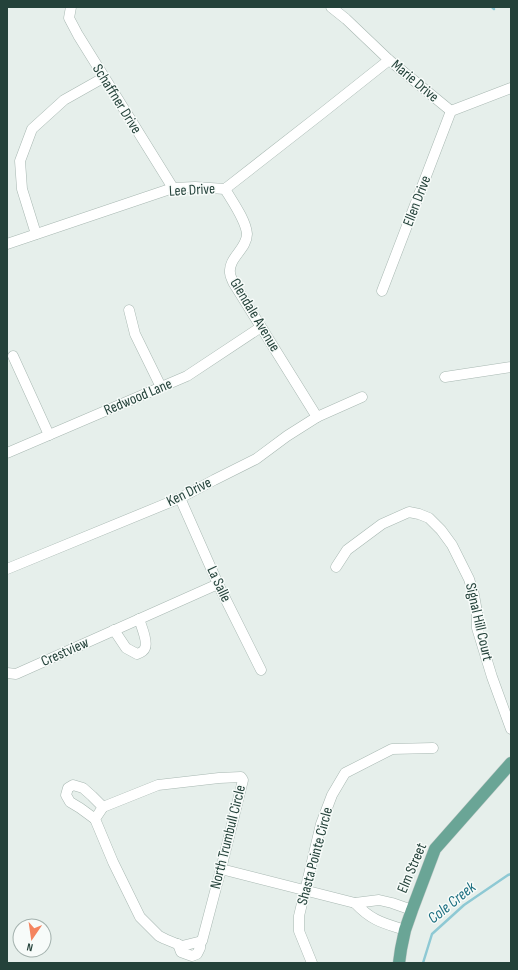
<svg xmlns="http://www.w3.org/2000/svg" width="518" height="970" font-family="'Sofia Sans Condensed',sans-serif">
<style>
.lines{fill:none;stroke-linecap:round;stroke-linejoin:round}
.stream{stroke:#8ec9d4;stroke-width:2.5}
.minor-casing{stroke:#a8b8b2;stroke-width:11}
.major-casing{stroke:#c2cac8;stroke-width:13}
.minor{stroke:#fff;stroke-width:10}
.major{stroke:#6aa596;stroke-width:12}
.labels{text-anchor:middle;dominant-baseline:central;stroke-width:3;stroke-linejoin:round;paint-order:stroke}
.street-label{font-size:15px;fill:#24423a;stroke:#f7fbf9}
.water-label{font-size:16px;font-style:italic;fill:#1c6f80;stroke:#f7fbf9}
</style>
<rect width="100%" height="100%" fill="#e6efeb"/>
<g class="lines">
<g class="stream">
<path d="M492,7l2,2"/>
<path d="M423,963l9,-29 32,-29 44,-30 3,-1"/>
</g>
<g class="minor-casing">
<g id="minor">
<path d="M71,7l-2,11 9,17 95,153"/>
<path d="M331,7l15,12 43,41 62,51"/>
<path d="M451,111l60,-23"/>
<path d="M225,189c7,12 21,31 22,45 0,15 -19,24 -17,39 0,3 2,6 3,9l84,135"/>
<path d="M36,234l-14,-45 -2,-28 12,-32 32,-29 39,-22"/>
<path d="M7,244l166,-56 22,-1 30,2 96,-75 68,-54"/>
<path d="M382,291l69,-180"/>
<path d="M129,310l6,24 26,53"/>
<path d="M13,356l36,79"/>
<path d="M445,377l66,-10"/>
<path d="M7,453l180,-77 74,-49"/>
<path d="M180,498l38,86 43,86"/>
<path d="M336,567l11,-17 35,-26 27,-12 10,2 10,4 12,12 11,15 17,34 5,16 3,17v16l15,49 19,52"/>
<path d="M7,569l173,-71 34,-18 42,-21 31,-23 30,-19 45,-20"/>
<path d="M114,630l12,18 11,6c3,-1 7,-3 8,-6 3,-6 -4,-23 -6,-29"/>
<path d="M7,673l9,1 202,-90"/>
<path d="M241,777l2,3 -22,89 -19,72 -20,5 -17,-7 -6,-3 -19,-19 -27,-55 -18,-43 8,-12 55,-22 61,-7z"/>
<path d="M95,819l-15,-11 -10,-6 -4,-7 2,-7 5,-3 10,3 9,8 11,11"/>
<path d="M221,869l134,34 24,-3 13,3 20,7"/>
<path d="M355,903c17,18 28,20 50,27"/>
<path d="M178,944l3,8 11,4 5,-2 3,-6v-6"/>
<path d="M312,963l-13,-32v-15l22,-92 11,-29 13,-22 47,-24 41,-1"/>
</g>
</g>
<g class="major-casing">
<path id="major" d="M399,963l2,-14 4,-19 7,-20 23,-61 76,-86"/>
</g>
<use href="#minor" class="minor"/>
<use href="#major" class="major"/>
</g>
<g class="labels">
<g class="street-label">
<text transform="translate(415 81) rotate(40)">Marie Drive</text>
<text transform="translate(117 99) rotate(58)">Schaffner Drive</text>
<text transform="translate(192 190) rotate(-3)">Lee Drive</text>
<text transform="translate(417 201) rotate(-69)">Ellen Drive</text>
<text transform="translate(255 315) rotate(59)">Glendale Avenue</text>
<text transform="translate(138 397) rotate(-23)">Redwood Lane</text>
<text transform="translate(189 492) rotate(-26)">Ken Drive</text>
<text transform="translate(219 584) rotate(65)">La Salle</text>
<text transform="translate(479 622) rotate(77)">Signal Hill Court</text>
<text transform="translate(65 652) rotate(-24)">Crestview</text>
<text transform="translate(228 837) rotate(-76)">North Trumbull Circle</text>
<text transform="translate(315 856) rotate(-75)">Shasta Pointe Circle</text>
<text transform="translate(412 868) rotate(-67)">Elm Street</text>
</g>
<g class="water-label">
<text transform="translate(452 903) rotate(-39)">Cole Creek</text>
</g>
</g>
<rect width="518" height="970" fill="none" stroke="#24423a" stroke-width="16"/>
<g transform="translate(32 938) rotate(193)"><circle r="19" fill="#f7fbf9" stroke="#a3b1ad"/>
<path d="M0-3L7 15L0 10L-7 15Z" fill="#f4845f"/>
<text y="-6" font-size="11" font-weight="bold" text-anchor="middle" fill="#24423a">N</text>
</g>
</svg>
